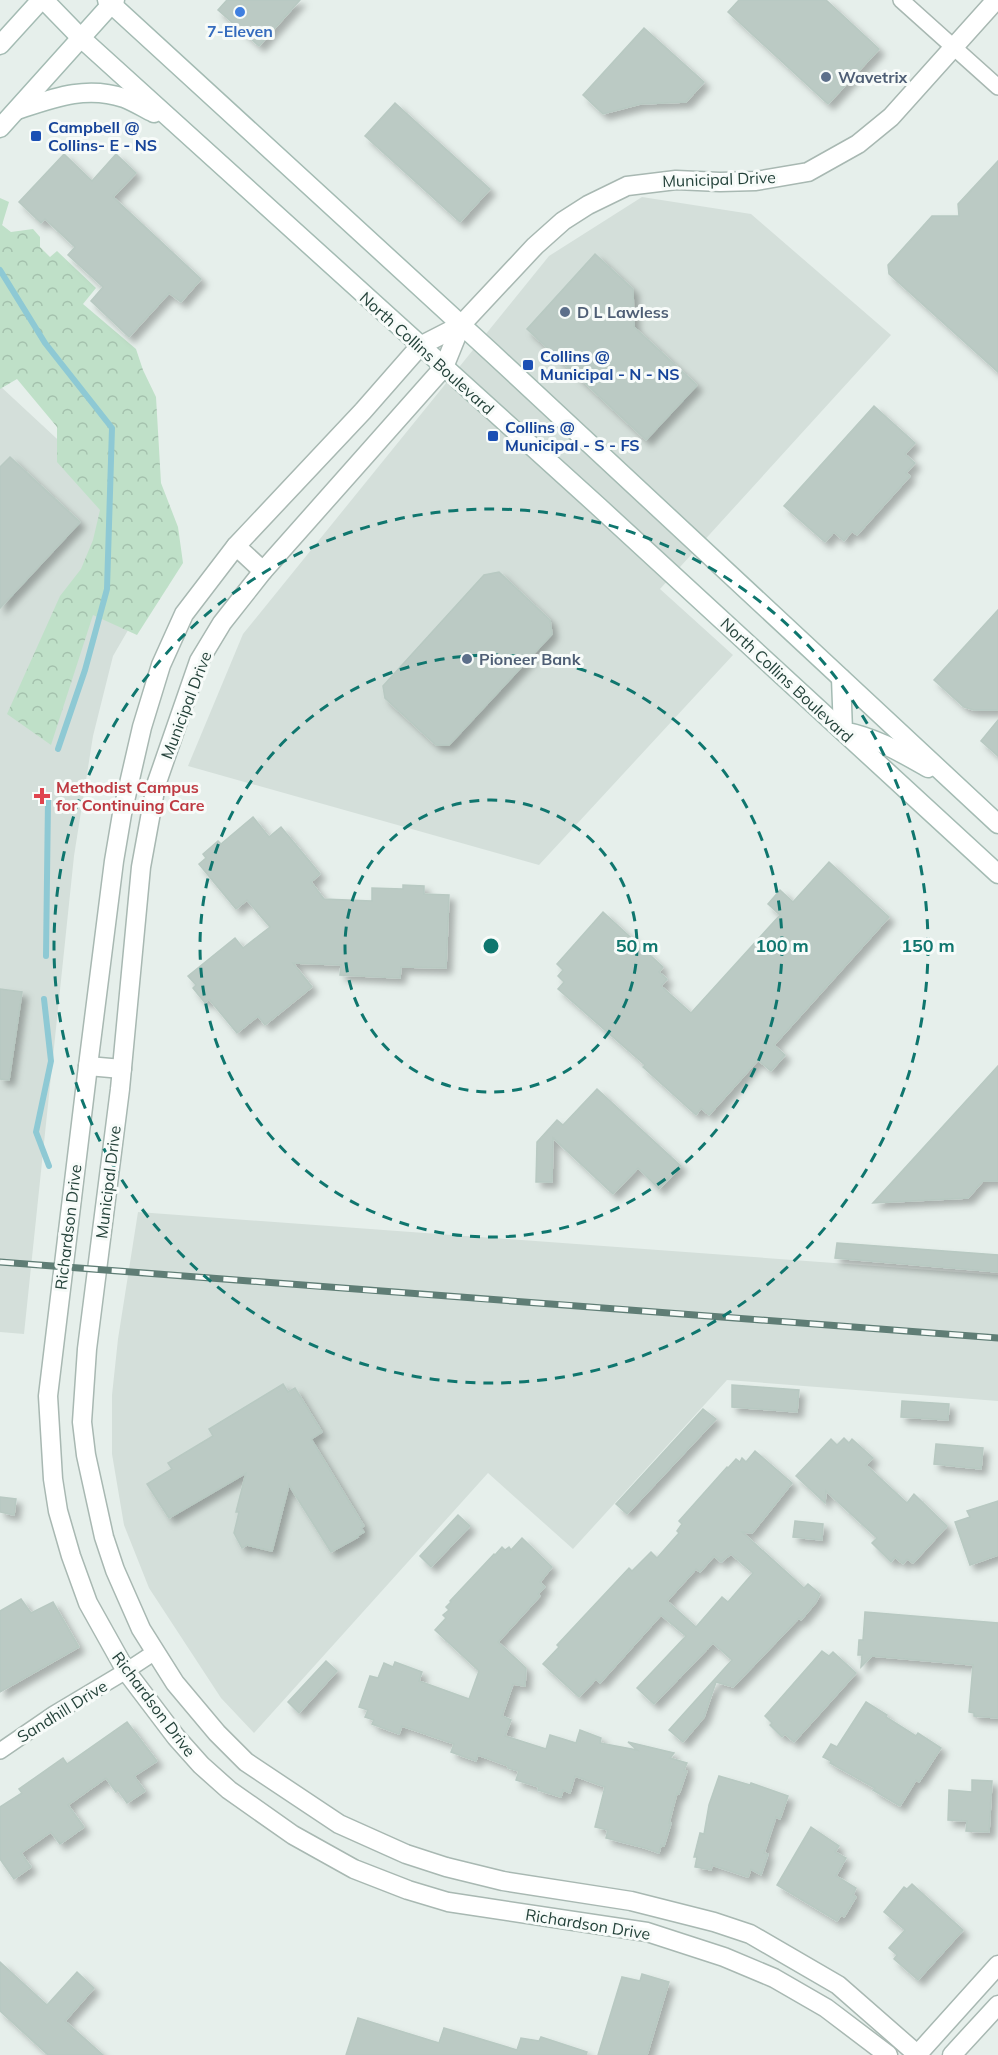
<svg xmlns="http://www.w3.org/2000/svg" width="998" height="2055" font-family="Mulish,sans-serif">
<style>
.built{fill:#d4dfda}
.forest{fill:url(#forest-crowns)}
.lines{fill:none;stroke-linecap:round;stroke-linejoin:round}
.stream{stroke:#8ec9d4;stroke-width:6}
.building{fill:#bbcac4;stroke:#b8c9c2;stroke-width:1.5;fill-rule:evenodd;filter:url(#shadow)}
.minor-casing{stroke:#a8b8b2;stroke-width:18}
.tertiary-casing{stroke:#a8b8b2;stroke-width:21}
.secondary-casing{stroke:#a4bbb3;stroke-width:21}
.minor{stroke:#fff;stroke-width:15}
.tertiary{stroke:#fff;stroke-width:18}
.secondary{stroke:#fff;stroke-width:18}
.rail-casing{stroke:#5f7d75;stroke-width:7}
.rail{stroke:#f7fbf9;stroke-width:4.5;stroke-dasharray:14;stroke-linecap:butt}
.ring{fill:none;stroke:#0f766e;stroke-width:3;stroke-dasharray:10 8}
.shop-dot{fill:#3f7fe0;stroke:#f7fbf9;stroke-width:2}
.service-dot{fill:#5c6f8a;stroke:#f7fbf9;stroke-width:2}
.transit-dot{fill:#1a4fb4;stroke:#f7fbf9;stroke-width:2}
.health-dot{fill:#e0444e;stroke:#f7fbf9;stroke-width:2}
.labels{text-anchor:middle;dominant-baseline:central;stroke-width:6;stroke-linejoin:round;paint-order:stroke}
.shop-label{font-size:16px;font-weight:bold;fill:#366cbe;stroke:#f7fbf9}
.service-label{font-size:16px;font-weight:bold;fill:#4e5e75;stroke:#f7fbf9;text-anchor:start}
.transit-label{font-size:16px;font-weight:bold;fill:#164399;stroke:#f7fbf9;text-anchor:start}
.street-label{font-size:16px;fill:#24423a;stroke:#f7fbf9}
.health-label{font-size:16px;font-weight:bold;fill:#be3a42;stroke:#f7fbf9;text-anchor:start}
.centre{fill:#0f766e;stroke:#f7fbf9;stroke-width:3}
.ring-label{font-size:18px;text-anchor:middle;font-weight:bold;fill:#0f766e;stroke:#f7fbf9;stroke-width:6;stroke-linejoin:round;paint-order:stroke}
</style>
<defs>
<pattern id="forest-crowns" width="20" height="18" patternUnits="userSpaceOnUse" patternTransform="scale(1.5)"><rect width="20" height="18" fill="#bfe0c8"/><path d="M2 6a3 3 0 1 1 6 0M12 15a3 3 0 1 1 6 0" fill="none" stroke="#a4c1ad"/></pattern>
<filter id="shadow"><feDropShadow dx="5.5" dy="5.5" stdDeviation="3" flood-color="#0004"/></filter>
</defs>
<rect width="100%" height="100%" fill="#e6efeb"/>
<g class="built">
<path d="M642,197l109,17 140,121 -231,254 73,66 -194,210 -351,-99 55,-132 306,-378z"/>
<path d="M0,386l181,168 -25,28 -43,74 -20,80 -19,120 -50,478 -24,-2z"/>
<path d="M138,1212l860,63v126l-271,-21 -154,169 -85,-76 -234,260 -33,-35 -72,-110 -25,-63 -12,-71v-59l6,-56z"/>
</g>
<path class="forest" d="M0,198l9,4 -7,23 9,7 22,-3 7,8v10l10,10 7,-6 39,37 -13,16 53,45 7,21 13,27 5,86 17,44 5,36 -46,72 -44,-20 -42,130 -44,-31 53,-118 21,-27 12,-29 7,-30 -43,-48v-35l-40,-48 -17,10z"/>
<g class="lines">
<g class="stream">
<path d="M0,270l45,73 67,85 -5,161 -22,81 -27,79"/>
<path d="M46,956l2,-156"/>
<path d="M44,999l7,62 -15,71 13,34"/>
</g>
</g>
<g class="building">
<path d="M227,0h73l-41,46 -41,-36z"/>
<path d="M739,0h87l53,49 -51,55 -100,-92z"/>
<path d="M644,28l60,54 -18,20 -46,2 -37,10 -20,-19z"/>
<path d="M395,103l95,86 -30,33 -95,-86z"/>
<path d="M64,154l28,27 24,-27 20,19 -23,24 88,82 -20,23 -12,-9 -40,44 -38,-36 12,-14 -35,-32 7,-8 -30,-28 -4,4 -22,-21z"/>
<path d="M998,161v211l-109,-98 -1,-9 44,-49h27l-1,-12z"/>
<path d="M595,254l38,35 1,38 63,58 -51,55 -119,-111z"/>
<path d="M874,406l41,37 -10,11 10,9 -9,10 4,3 -53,59 -5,-4 -8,10 -10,-9 -9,10 -41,-36z"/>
<path d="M10,457l70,65 -80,86v-141z"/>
<path d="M499,572l51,48 2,14 -103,111h-13l-51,-47 -2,-12 101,-111z"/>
<path d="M998,610v100h-24l-10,-3 -30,-27z"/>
<path d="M998,720v36l-17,-15z"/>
<path d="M253,817l16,20 12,-10 39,47 -9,8 13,17 48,2v-13l31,1v-4l21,1v8l25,1 -3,73 -45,-1 -1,11 -60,-3 1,-10 -48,-2 19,24 -47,38 -7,-9 -21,17 -28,-34 -4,4 -12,-15 3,-3 -8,-9 47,-38 8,10 27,-21 -23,-27 -11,9 -37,-45 7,-6 -3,-4 15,-13 3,3z"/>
<path d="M829,862l60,55 -115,128 11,10 -14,16 -13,-11 -49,55 -8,-7 -5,7 -53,-48 2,-2 -87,-76 6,-7 -6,-6 5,-6 -6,-6 46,-52 60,55 -4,5 8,7 -6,7 30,27 89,-98 -12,-11 12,-14 13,12z"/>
<path d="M0,989l22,3 -13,88 -9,-1z"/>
<path d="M998,1066v115h-15l-15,17 -95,5z"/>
<path d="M597,1089l84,77 -22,23 -21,-21 -25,26 -60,-56 -1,44h-16l1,-40 20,-22 6,5z"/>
<path d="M837,1243l161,12v17l-163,-14z"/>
<path d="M283,1384l5,8 7,-4 27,44 -11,7 53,87 -3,2 3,4 -7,4 1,1 -27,15 -42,-67 -17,66 -25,-6 -5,3 -8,-15 5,-21h-3l10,-39 -77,45 -22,-34 25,-15 -4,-6 45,-27 -4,-7z"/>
<path d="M732,1385l67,5 -2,22 -65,-5z"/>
<path d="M902,1401l47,3 -1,16 -47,-3z"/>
<path d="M703,1409l13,10 -89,95 -11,-10z"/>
<path d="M844,1438l5,5 3,-4 21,19 -7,7 41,38 7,-9 33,32 -34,37 -6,-4 -4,5 -8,-7 -4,5 -19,-19 5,-5 -51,-47 -1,12 -29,-27 35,-37 6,6z"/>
<path d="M936,1444l47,4 -2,21 -47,-5z"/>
<path d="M755,1451l37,32 -40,50 -10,-1 62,56 4,-4 12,10 -4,8 -15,18 -2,-2 -66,69 -17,-5 -12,35 -21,25 -14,-12 63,-70 -19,-17 -59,61 -17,-16 49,-52 -25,-21 -61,68 -4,-4 -17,18 -36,-33 16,-17 -2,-2 72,-77 3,3 19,-19 6,6 22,-25 -2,-2 5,-7 -3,-3 48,-54 1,1 8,-9 4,3 2,-4 4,4zM731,1554l22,19 -25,29 -6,-5 -26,30 -29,-26 29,-32 4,3 14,-16 7,6z"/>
<path d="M0,1497l16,2 -2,16 -14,-3z"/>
<path d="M998,1501v54l-28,10 -15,-43 15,-5 -3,-6z"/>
<path d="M458,1515l12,11 -39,41 -11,-11z"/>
<path d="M795,1521l28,3 -1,16 -29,-3z"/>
<path d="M522,1538l30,29 -12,15 5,5 -7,7 2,2 -42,46 28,26 -1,18 -12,-2 -11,32 9,4 -6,16 41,13 4,-14 26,8 4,-13 21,8 -1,5 37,7 -9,-8 46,11 -4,5 17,5 -3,7 3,1 -8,23 -2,-1 -8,30h2l-7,23 -3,-1 -2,8 -14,-5 -39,-10 2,-8 -13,-3 10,-40 -30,-11 -5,17 -7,-3 -2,7 -23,-7 1,-3 -23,-7 3,-9 -11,-3v-2l-30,-11 -2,6 -25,-9 3,-8 -52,-18 -3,8 -27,-10 2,-4 -9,-3 3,-7 -9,-3 11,-31 8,2 6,-15 9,4 2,-5 27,10 -3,9 50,18 10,-28 -44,-41 11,-12 -3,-3 6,-5 -3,-3 5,-5 -1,-1 44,-47 1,1 7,-8 3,3 4,-3 2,3z"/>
<path d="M21,1599l10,14 22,-11 26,45 -79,45v-81z"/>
<path d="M865,1612l133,11v95l-24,-2v-3l-5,-1 4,-47 -101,-9 -11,11 1,-12h-4l1,-15h4z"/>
<path d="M822,1651l7,5 4,-4 23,21 -62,69 -9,-8 -3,3 -12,-12 2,-2 -7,-7z"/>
<path d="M326,1661l11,10 -38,42 -11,-11z"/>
<path d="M866,1702l21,13 -1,2 30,19 2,-3 23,15 -22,34 -3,-2 -16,26 -27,-16 2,-2 -45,-25 1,-2 -8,-4 8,-13 6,3z"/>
<path d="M127,1722l30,39 -23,15 11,15 -18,12 -9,-13 -2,2 -10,-14 -38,27 16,22 -24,17 -9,-12 -30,21 10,14 -17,12 -14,-20v-52l22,-14 -3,-4 44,-31 4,6z"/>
<path d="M719,1776l31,9 1,-2 37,13 -8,23 -4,-2 -12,36 4,1 -7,21 -10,-6 -3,8 -36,-12 -1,5 -16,-3 2,-10h-3l6,-24 4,1 5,-29z"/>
<path d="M972,1780l20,1 -3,51 -23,-1 1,-10 -19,-1 1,-30 23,2z"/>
<path d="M811,1827l28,19 -4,6 11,6 -10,18 20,12 -3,7 3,2 -12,20 -3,-2 -4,6 -60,-36z"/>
<path d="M912,1884l51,46 -45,50 -24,-21 3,-4 -8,-7 16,-18 -21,-18 20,-25 3,2z"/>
<path d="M0,1962l47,43 30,-33 17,16 -29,33 38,34h-55l-48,-44z"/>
<path d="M642,1974l27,8 -22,73h-49l24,-78 18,4z"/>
<path d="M358,2018l81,25 5,-15 73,22 4,-12 18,3 2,-4 46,15 -1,3h-240z"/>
</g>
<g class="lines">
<g class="minor-casing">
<g id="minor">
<path d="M901,0l97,87"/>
<path d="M0,1751l54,-37 72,-43 29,-19"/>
</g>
</g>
<g class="tertiary-casing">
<g id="tertiary">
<path d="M461,325l-17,42 -181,204 -41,52 -23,38 -43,124 -15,82 -21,222 -33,260 -5,73 4,33 18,82 11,33 26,59 34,54 42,50 29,29 93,62 67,30 40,13 57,14 128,20 83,21 36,12 88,51 80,70"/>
<path d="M236,546l27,25"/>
<path d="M88,1066l34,3"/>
<path d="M888,2055l-62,-47 -52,-30 -50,-21 -77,-25 -199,-30 -40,-12 -54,-21 -61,-34 -64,-45 -28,-25 -25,-28 -50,-66 -38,-68 -17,-47 -13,-45 -5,-32 -5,-83 40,-330 26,-205 8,-47 20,-87 19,-62 23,-51 52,-68 127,-135 57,-65 41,-21 74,-79 28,-25 25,-16 39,-19 49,-6 44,2 36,-1 52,-9 50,-28 33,-27 105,-117"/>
<path d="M917,2055l81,-90"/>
<path d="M952,2055l46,-50"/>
</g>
</g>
<g class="secondary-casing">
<g id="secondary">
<path d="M44,0l37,38 518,469 399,367"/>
<path d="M107,0l385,353 506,471"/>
<path d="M0,45l41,-45"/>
<path d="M17,110c36,-12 69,-25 107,-12 10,4 20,10 30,15"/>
<path d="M0,128l115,-128"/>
<path d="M841,678l2,53c32,6 57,21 85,37"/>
</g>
</g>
<use href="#minor" class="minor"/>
<use href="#tertiary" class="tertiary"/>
<use href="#secondary" class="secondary"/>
<g class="rail-casing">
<path id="rail" d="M0,1262l998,76"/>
</g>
<use href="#rail" class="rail"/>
</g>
<g class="ring">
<circle cx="491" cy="946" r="146"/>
<circle cx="491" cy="946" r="291"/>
<circle cx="491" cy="946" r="437"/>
</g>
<circle class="shop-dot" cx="240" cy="12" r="6"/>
<g class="service-dot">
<circle cx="826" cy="77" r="6"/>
<circle cx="565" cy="312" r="6"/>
<circle cx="467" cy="659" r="6"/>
</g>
<g class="transit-dot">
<rect x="30" y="130" width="12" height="12" rx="3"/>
<rect x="522" y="359" width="12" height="12" rx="3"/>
<rect x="487" y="430" width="12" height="12" rx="3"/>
</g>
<path class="health-dot" d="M39 787h6v6h6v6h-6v6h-6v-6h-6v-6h6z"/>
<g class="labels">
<g class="shop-label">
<text x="240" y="31">7-Eleven</text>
</g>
<g class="service-label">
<text x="838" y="77">Wavetrix</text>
<text x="577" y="312">D L Lawless</text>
<text x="479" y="659">Pioneer Bank</text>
</g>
<g class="transit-label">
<text x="48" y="127">Campbell @<tspan x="48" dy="18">Collins- E - NS</tspan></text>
<text x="540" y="356">Collins @<tspan x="540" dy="18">Municipal - N - NS</tspan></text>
<text x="505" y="427">Collins @<tspan x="505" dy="18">Municipal - S - FS</tspan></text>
</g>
<g class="street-label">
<text transform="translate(719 179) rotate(-2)">Municipal Drive</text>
<text transform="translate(427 353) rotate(42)">North Collins Boulevard</text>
<text transform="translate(787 680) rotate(43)">North Collins Boulevard</text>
<text transform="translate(186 705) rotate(-69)">Municipal Drive</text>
<text transform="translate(108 1182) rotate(-83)">Municipal Drive</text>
<text transform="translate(68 1227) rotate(-83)">Richardson Drive</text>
<text transform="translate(154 1704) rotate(53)">Richardson Drive</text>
<text transform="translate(62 1711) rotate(-32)">Sandhill Drive</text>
<text transform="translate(588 1924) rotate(9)">Richardson Drive</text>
</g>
<g class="health-label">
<text x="56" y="787">Methodist Campus<tspan x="56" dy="18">for Continuing Care</tspan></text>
</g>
</g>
<circle cx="491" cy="946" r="9" class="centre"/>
<g class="ring-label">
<text x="637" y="952">50 m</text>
<text x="782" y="952">100 m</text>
<text x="928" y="952">150 m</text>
</g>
</svg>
